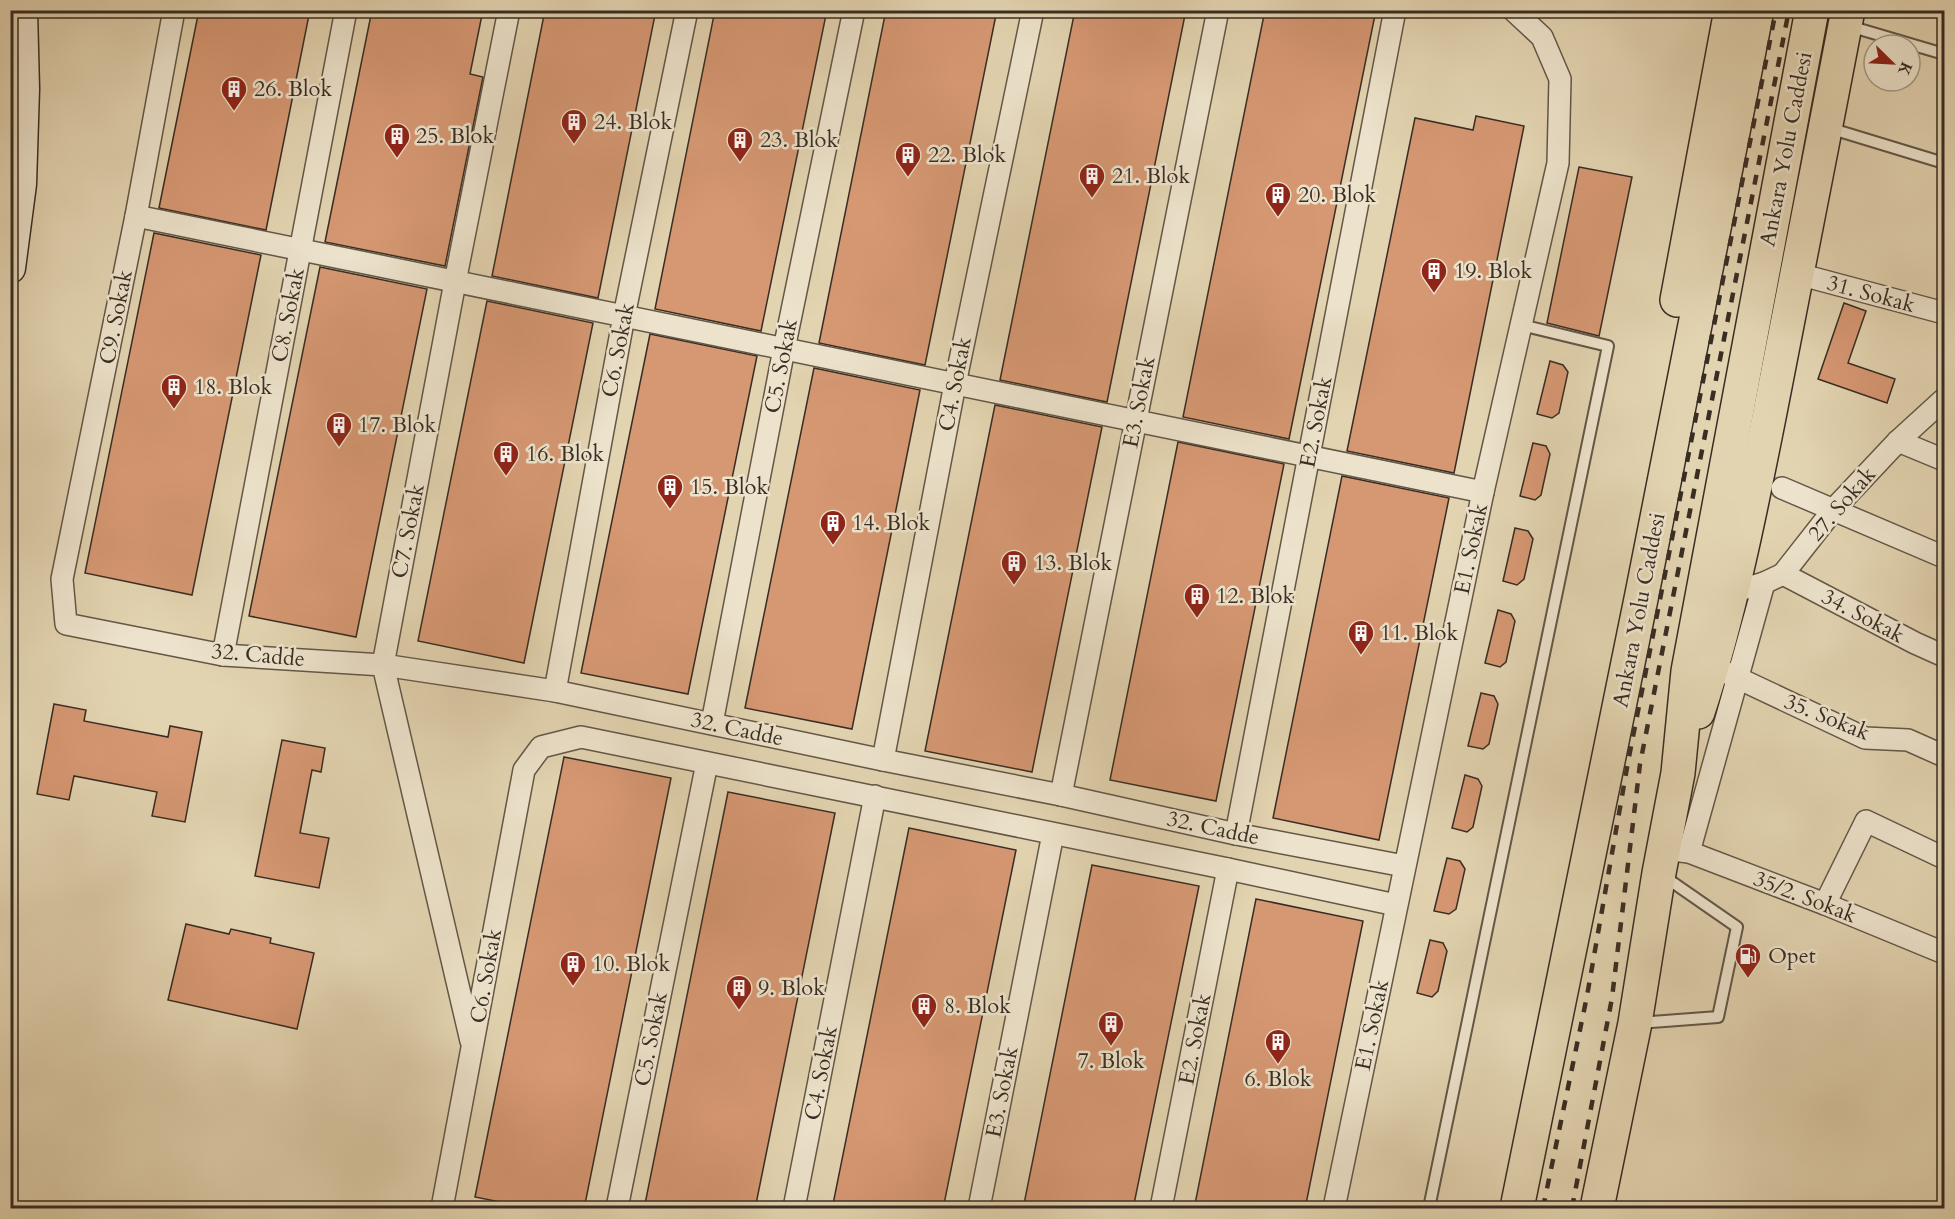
<svg xmlns="http://www.w3.org/2000/svg" width="1955" height="1219" font-family="Cardo,serif">
<style>
.building{fill:#d69873;stroke:#382d24;stroke-width:1.5}
.lines{fill:none;stroke-linecap:round;stroke-linejoin:round}
.lane-casing{stroke:#635747;stroke-width:14}
.street-casing{stroke:#635747;stroke-width:24}
.secondary-casing{stroke:#382d24;stroke-width:33}
.highway-casing{stroke:#382d24;stroke-width:36}
.lane{stroke:#ede3cc;stroke-width:10}
.street{stroke:#ede3cc;stroke-width:21}
.secondary{stroke:#ede3cc;stroke-width:30}
.highway{stroke:#e3d4b1;stroke-width:33}
.rail{stroke:#382d24;stroke-width:4.5;stroke-dasharray:10 10;stroke-linecap:butt}
.labels{text-anchor:middle;dominant-baseline:central;stroke-width:5;stroke-linejoin:round;paint-order:stroke}
.poi-label{font-size:22px;fill:#382d24;stroke:#ede3cc;text-anchor:start}
.street-label{font-size:22px;fill:#382d24;stroke:#ede3cc}
</style>
<rect width="100%" height="100%" fill="#e3d4b1"/>
<filter id="stains"><feTurbulence type="fractalNoise" baseFrequency=".00333" numOctaves="4"/><feColorMatrix values="0 0 0 0 .2 0 0 0 0 .09 0 0 0 0 .02 0 0 0 .5 -.17"/></filter>
<radialGradient id="worn" r=".72"><stop offset=".6" stop-color="#630" stop-opacity="0"/><stop offset="1" stop-color="#630" stop-opacity=".3"/></radialGradient>
<g class="building">
<path d="M199,10h111l-44,220 -107,-22z"/>
<path d="M372,10h111l-13,64 13,3 -38,189 -120,-24z"/>
<path d="M545,10h111l-58,288 -106,-22z"/>
<path d="M715,10h112l-66,321 -106,-22z"/>
<path d="M886,10h111l-72,355 -106,-22z"/>
<path d="M1075,10h111l-79,392 -107,-22z"/>
<path d="M1265,10h111l-87,429 -106,-22z"/>
<path d="M1476,116l48,10 -70,347 -107,-22 68,-333 58,12z"/>
<path d="M1579,167l53,10 -33,159 -52,-13z"/>
<path d="M154,233l107,22 -69,340 -107,-22z"/>
<path d="M320,267l107,22 -71,348 -107,-21z"/>
<path d="M487,301l106,22 -69,340 -106,-22z"/>
<path d="M1844,303l22,8 -18,52 47,16 -8,24 -69,-24z"/>
<path d="M650,334l107,22 -69,338 -107,-21z"/>
<path d="M1550,361l13,4 5,7 -9,41 -7,5 -15,-4z"/>
<path d="M814,368l106,22 -68,339 -107,-21z"/>
<path d="M995,405l107,22 -70,345 -107,-21z"/>
<path d="M1178,442l106,22 -68,337 -106,-21z"/>
<path d="M1533,443l13,3 4,8 -9,41 -6,5 -15,-4z"/>
<path d="M1342,476l107,22 -70,342 -106,-22z"/>
<path d="M1515,528l13,3 5,8 -9,40 -7,6 -14,-4z"/>
<path d="M1498,610l13,4 4,7 -9,41 -6,5 -15,-4z"/>
<path d="M1481,693l13,3 4,8 -9,40 -6,5 -15,-3z"/>
<path d="M54,704l32,6 -2,11 84,16 2,-11 32,6 -17,90 -33,-6 5,-24 -83,-16 -5,24 -32,-6z"/>
<path d="M282,740l43,8 -4,24 -9,-2 -12,63 29,5 -10,50 -64,-12z"/>
<path d="M564,757l107,21 -87,431h-49l-60,-12z"/>
<path d="M1465,775l13,4 4,7 -9,41 -6,5 -15,-4z"/>
<path d="M728,792l107,21 -80,396h-111z"/>
<path d="M909,828l107,22 -73,359h-111z"/>
<path d="M1447,858l13,3 5,8 -9,40 -7,5 -15,-3z"/>
<path d="M1092,865l107,21 -66,323h-110z"/>
<path d="M1256,899l107,22 -58,288h-111z"/>
<path d="M186,924l43,10 2,-5 40,9 -1,5 44,10 -17,76 -129,-29z"/>
<path d="M1430,940l13,3 4,8 -9,40 -6,6 -15,-4z"/>
</g>
<g class="lines">
<g class="lane-casing">
<g id="lane">
<path d="M1849,26l95,28"/>
<path d="M1829,128l115,35"/>
<path d="M1638,1023l80,-6 19,-90 -75,-52"/>
<path d="M1429,1208l179,-862 -87,-21"/>
</g>
</g>
<g class="street-casing">
<g id="street">
<path d="M174,10l-38,206 -74,363 4,45 157,31 160,10 172,26 328,69 178,35 175,39 168,32"/>
<path d="M136,216l1347,276"/>
<path d="M1798,274l146,39"/>
<path d="M1898,441l46,19"/>
<path d="M1782,488l162,69"/>
<path d="M1783,574l132,69 29,13"/>
<path d="M1732,592l32,-9 19,-9 51,-65 64,-68 46,-42"/>
<path d="M223,655l123,-645"/>
<path d="M1727,673l138,65 43,2 36,16"/>
<path d="M555,691l69,-375 63,-306"/>
<path d="M712,723l72,-374 70,-339"/>
<path d="M883,760l72,-376 78,-374"/>
<path d="M1061,795l157,-785"/>
<path d="M1236,834l159,-824"/>
<path d="M1663,849l26,3 136,52 119,49"/>
<path d="M1689,852l75,-269"/>
<path d="M1825,904l41,-83 78,37"/>
<path d="M471,1041l-88,-376 72,-383 54,-272"/>
<path d="M442,1208l82,-438 17,-23 40,-10 647,132 168,36"/>
<path d="M617,1208l90,-445"/>
<path d="M794,1208l81,-412"/>
<path d="M979,1208l74,-374"/>
<path d="M1161,1208l67,-339"/>
<path d="M1334,1208l149,-716 75,-329 2,-84 -18,-42 -29,-27"/>
</g>
</g>
<g class="secondary-casing">
<path id="secondary" d="M10,268l11,-84 3,-95 -2,-79"/>
</g>
<g class="highway-casing">
<g id="highway">
<path d="M1677,300l54,-290"/>
<path d="M1698,712c32,-99 52,-199 72,-300 27,-134 52,-268 78,-402"/>
<path d="M1517,1208l125,-614 115,-584"/>
<path d="M1597,1208l38,-185 24,-150 19,-100 10,-102 124,-661"/>
</g>
</g>
<use href="#lane" class="lane"/>
<use href="#street" class="street"/>
<use href="#secondary" class="secondary"/>
<use href="#highway" class="highway"/>
<g class="rail">
<path d="M1543,1208l44,-212 41,-234 148,-752"/>
<path d="M1572,1208l40,-210 28,-234 149,-754"/>
</g>
</g>
<defs>
<g id="building-pin" transform="scale(1.35)"><path d="M0 17L-7.5 6A9.5 9.5 0 1 1 7.5 6Z" fill="#8f2418" stroke="#ede3cc"/><path d="M-4-6H4V6H1V3H-1V6H-4ZM-2.5-4.3h1.7v1.8h-1.7ZM.8-4.3h1.7v1.8H.8ZM-2.5-1h1.7V.8h-1.7ZM.8-1h1.7V.8H.8Z" fill="#fff"/></g>
<g id="fuel-pin" transform="scale(1.35)"><path d="M0 17L-7.5 6A9.5 9.5 0 1 1 7.5 6Z" fill="#8f2418" stroke="#ede3cc"/><path d="M-5.5-6h7V0h2V4h1.3V-2.5L3-4.5l.8-.8L6-3V5H2.5V1h-1V6h-7ZM-4.2-4.7v3.2H.2V-4.7Z" fill="#fff"/></g>
</defs>
<g fill-rule="evenodd">
<use href="#building-pin" x="234" y="89"/>
<use href="#building-pin" x="574" y="122"/>
<use href="#building-pin" x="397" y="136"/>
<use href="#building-pin" x="740" y="140"/>
<use href="#building-pin" x="908" y="155"/>
<use href="#building-pin" x="1092" y="176"/>
<use href="#building-pin" x="1278" y="195"/>
<use href="#building-pin" x="1434" y="271"/>
<use href="#building-pin" x="174" y="387"/>
<use href="#building-pin" x="339" y="425"/>
<use href="#building-pin" x="506" y="454"/>
<use href="#building-pin" x="670" y="487"/>
<use href="#building-pin" x="833" y="523"/>
<use href="#building-pin" x="1014" y="563"/>
<use href="#building-pin" x="1197" y="596"/>
<use href="#building-pin" x="1361" y="633"/>
<use href="#fuel-pin" x="1748" y="956"/>
<use href="#building-pin" x="573" y="964"/>
<use href="#building-pin" x="739" y="988"/>
<use href="#building-pin" x="924" y="1006"/>
<use href="#building-pin" x="1111" y="1024"/>
<use href="#building-pin" x="1278" y="1042"/>
</g>
<g class="labels">
<g class="poi-label">
<text x="254" y="89">26. Blok</text>
<text x="594" y="122">24. Blok</text>
<text x="416" y="136">25. Blok</text>
<text x="760" y="140">23. Blok</text>
<text x="928" y="155">22. Blok</text>
<text x="1112" y="176">21. Blok</text>
<text x="1298" y="195">20. Blok</text>
<text x="1454" y="271">19. Blok</text>
<text x="194" y="387">18. Blok</text>
<text x="358" y="425">17. Blok</text>
<text x="526" y="454">16. Blok</text>
<text x="690" y="487">15. Blok</text>
<text x="852" y="523">14. Blok</text>
<text x="1034" y="563">13. Blok</text>
<text x="1216" y="596">12. Blok</text>
<text x="1380" y="633">11. Blok</text>
<text x="1768" y="956">Opet</text>
<text x="592" y="964">10. Blok</text>
<text x="758" y="988">9. Blok</text>
<text x="944" y="1006">8. Blok</text>
<text x="1111" y="1061" text-anchor="middle">7. Blok</text>
<text x="1278" y="1079" text-anchor="middle">6. Blok</text>
</g>
<g class="street-label">
<text transform="translate(1786 149) rotate(-79)">Ankara Yolu Caddesi</text>
<text transform="translate(1871 294) rotate(15)">31. Sokak</text>
<text transform="translate(288 315) rotate(-79)">C8. Sokak</text>
<text transform="translate(116 317) rotate(-79)">C9. Sokak</text>
<text transform="translate(618 350) rotate(-79)">C6. Sokak</text>
<text transform="translate(781 366) rotate(-79)">C5. Sokak</text>
<text transform="translate(955 384) rotate(-79)">C4. Sokak</text>
<text transform="translate(1139 402) rotate(-79)">E3. Sokak</text>
<text transform="translate(1316 422) rotate(-79)">E2. Sokak</text>
<text transform="translate(1842 504) rotate(-49)">27. Sokak</text>
<text transform="translate(408 531) rotate(-79)">C7. Sokak</text>
<text transform="translate(1471 549) rotate(-78)">E1. Sokak</text>
<text transform="translate(1639 610) rotate(-79)">Ankara Yolu Caddesi</text>
<text transform="translate(1863 616) rotate(28)">34. Sokak</text>
<text transform="translate(258 655) rotate(5)">32. Cadde</text>
<text transform="translate(1827 717) rotate(22)">35. Sokak</text>
<text transform="translate(737 729) rotate(12)">32. Cadde</text>
<text transform="translate(1213 828) rotate(12)">32. Cadde</text>
<text transform="translate(1805 897) rotate(21)">35/2. Sokak</text>
<text transform="translate(486 976) rotate(-80)">C6. Sokak</text>
<text transform="translate(1372 1025) rotate(-78)">E1. Sokak</text>
<text transform="translate(651 1039) rotate(-79)">C5. Sokak</text>
<text transform="translate(1195 1039) rotate(-79)">E2. Sokak</text>
<text transform="translate(821 1073) rotate(-79)">C4. Sokak</text>
<text transform="translate(1002 1092) rotate(-79)">E3. Sokak</text>
</g>
</g>
<rect width="1955" height="1219" fill="none" stroke="#e3d4b1" stroke-width="36"/>
<rect x="12" y="12" width="1931" height="1195" fill="none" stroke="#382d24" stroke-width="3"/>
<rect x="18" y="18" width="1919" height="1183" fill="none" stroke="#382d24" stroke-width="1.5"/>
<g transform="translate(1892 63) rotate(114)"><circle r="28" fill="#ede3cc" stroke="#a59a89" stroke-width="1.5"/>
<path d="M0-4.5L10 22L0 15L-10 22Z" fill="#8f2418"/>
<text y="-9" font-size="16" font-weight="bold" text-anchor="middle" fill="#382d24">K</text>
</g>
<rect width="100%" height="100%" filter="url(#stains)"/>
<rect width="100%" height="100%" fill="url(#worn)"/>
</svg>
